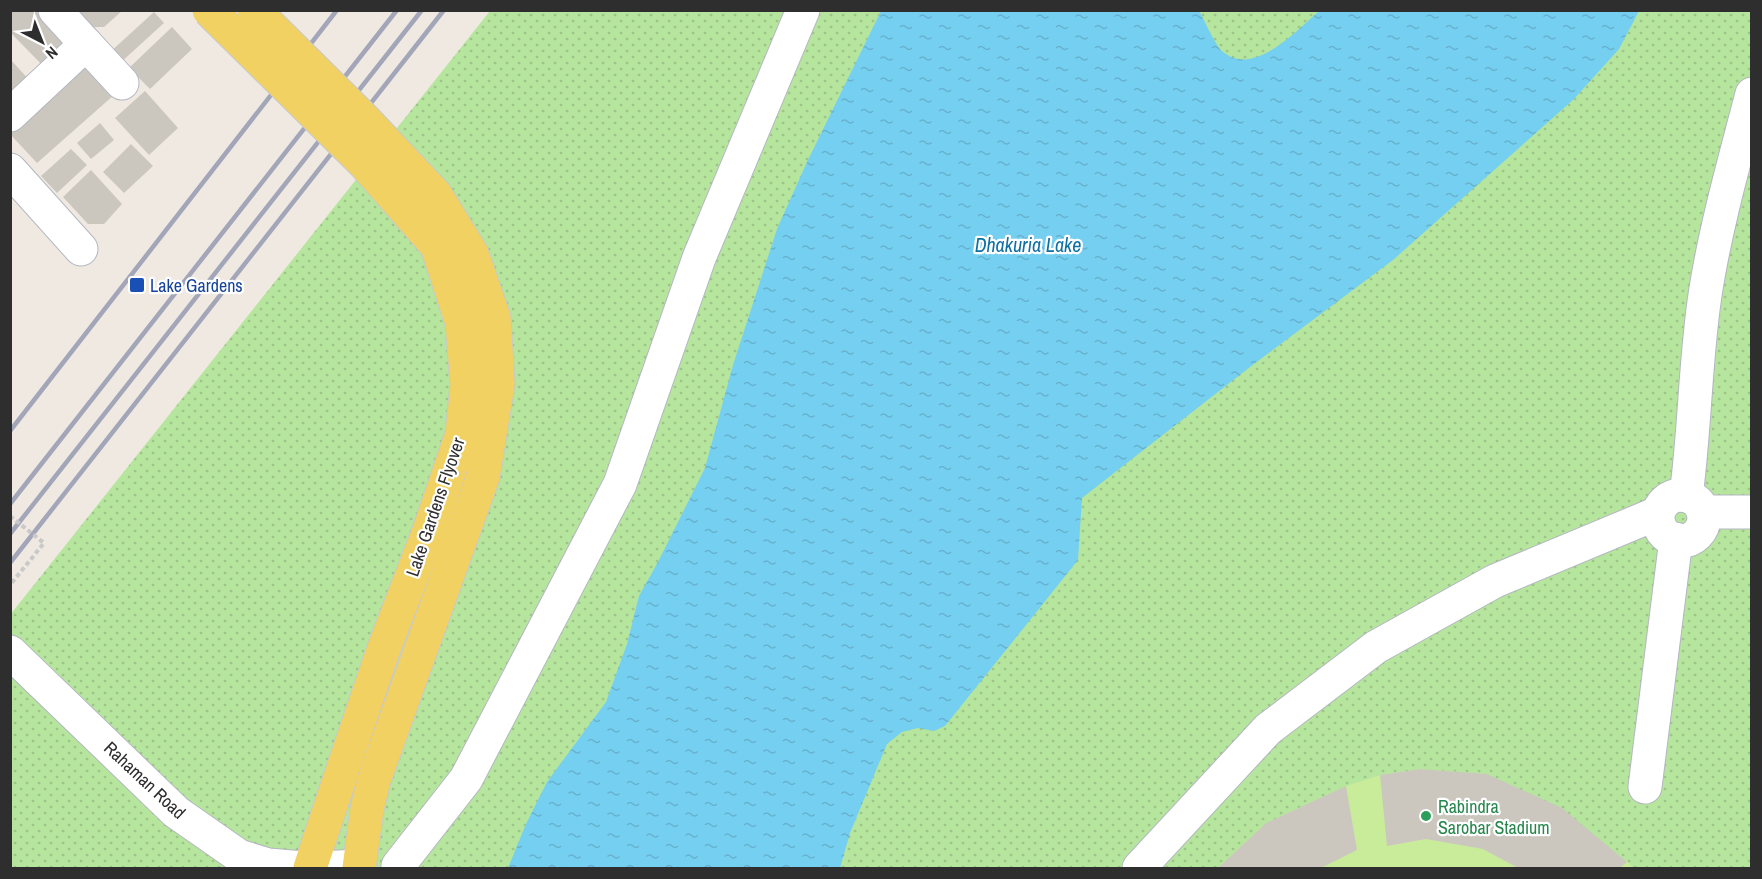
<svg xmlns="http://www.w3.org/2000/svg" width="1762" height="879" font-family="'Archivo Narrow',sans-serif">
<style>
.park{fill:url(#park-dots)}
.pitch{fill:#c9ec9a}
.water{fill:url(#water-ripples)}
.building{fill:#cbc7bf}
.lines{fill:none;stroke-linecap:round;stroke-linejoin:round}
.minor-casing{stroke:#b4b7c1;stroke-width:35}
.major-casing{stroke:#c9c9c9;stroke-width:35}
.minor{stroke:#fff;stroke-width:33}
.major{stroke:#f2d163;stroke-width:33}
.rail{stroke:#a3a6b8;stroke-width:4.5}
.major-bridge-casing{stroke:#c9c9c9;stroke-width:35;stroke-linecap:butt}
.path-bridge{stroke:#c9c9c9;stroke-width:4;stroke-dasharray:4.5 3;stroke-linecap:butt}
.major-bridge{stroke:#f2d163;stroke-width:33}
.transit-dot{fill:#1a4fb4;stroke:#fff;stroke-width:2}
.leisure-dot{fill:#2e9e5b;stroke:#fff;stroke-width:2}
.labels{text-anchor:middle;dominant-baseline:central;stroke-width:4.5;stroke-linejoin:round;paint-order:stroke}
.transit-label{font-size:18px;fill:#164399;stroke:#fff;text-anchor:start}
.street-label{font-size:18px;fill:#2e2e2e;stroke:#fff}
.leisure-label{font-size:18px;fill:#27864d;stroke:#fff;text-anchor:start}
.water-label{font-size:20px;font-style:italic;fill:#0d6fa3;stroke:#fff}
</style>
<defs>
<pattern id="park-dots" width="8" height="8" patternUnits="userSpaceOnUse" patternTransform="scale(1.5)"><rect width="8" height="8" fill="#b6e59e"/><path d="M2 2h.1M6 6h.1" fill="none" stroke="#9dc588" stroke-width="1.8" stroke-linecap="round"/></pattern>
<pattern id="water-ripples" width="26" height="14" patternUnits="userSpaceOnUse" patternTransform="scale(1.5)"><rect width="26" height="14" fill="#75cff0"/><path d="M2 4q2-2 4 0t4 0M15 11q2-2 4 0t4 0" fill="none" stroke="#66b2ce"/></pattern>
</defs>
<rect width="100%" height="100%" fill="#efe9e1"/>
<path class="park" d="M490,11h1261v857h-1740l-1,-253z"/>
<path class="pitch" d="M1420,769l67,5 140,88 7,6h-416l48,-45 80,-37 34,-11z"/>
<path class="water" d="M881,11h318c5,8 16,34 23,40 31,28 75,-21 97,-40h320l-20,38 -45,50 -181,161 -143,107 -168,131 -4,62 -133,166 -11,5 -16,-3 -16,4 -15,12 -37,89 -10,35h-332l18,-44 21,-42 59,-80 21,-58 12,-48 19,-34 47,-94 28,-103 44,-136 30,-67z"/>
<g class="building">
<path d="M10,10h38l29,31 -30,29 -37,-38z"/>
<path d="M77,10h46l-19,17h-14z"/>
<path d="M154,12l10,11 -45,41 -10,-11z"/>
<path d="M172,27l20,22 -42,40 -21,-21z"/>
<path d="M10,59l23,25 -23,21z"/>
<path d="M84,61l30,34 -77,68 -27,-29v-7z"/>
<path d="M145,91l33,37 -29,27 -34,-37z"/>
<path d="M100,123l14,17 -23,19 -14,-16z"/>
<path d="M131,144l22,22 -29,27 -21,-21z"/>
<path d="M71,149l16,16 -30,28 -16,-17z"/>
<path d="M91,170l31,34 -18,20h-16l-25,-27z"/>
<path d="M1420,769l67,5 75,34 65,54 -7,6h-102l-35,-19 -57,-10 -39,7 -7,-71z"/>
<path d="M1346,786l11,64 -36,18h-103l48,-45z"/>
</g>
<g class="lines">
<g class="minor-casing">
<g id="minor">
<path d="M55,10l31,34"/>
<path d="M10,115l76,-71 36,39"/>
<path d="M10,170l71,79"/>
<circle cx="1681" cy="518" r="23"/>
<path d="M1686,496c9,-67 9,-134 19,-201 10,-66 30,-136 47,-201"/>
<path d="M1703,512h49"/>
<path d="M10,652l166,160 63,44 29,9 35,3"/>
<path d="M1645,787l31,-248"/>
<path d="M398,866l68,-87 154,-295 79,-226 104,-248"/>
<path d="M320,868l38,-2"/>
<path d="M1139,868l129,-139 108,-82 119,-66 163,-68"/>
</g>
</g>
<g class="major-casing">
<g id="major">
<path d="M310,868l35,-105"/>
<path d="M359,868l8,-59 7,-29"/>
</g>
</g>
<use href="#minor" class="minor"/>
<use href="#major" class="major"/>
<g class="rail">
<path d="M10,431l327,-421"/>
<path d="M10,504l387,-494"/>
<path d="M10,534l412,-524"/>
<path d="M10,563l434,-553"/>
</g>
<g class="major-bridge-casing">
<g id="major-bridge">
<path d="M209,10l156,154 72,82 25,77 5,62 -5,49 -33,97 -46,120 -38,112"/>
<path d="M254,10l111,110 70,74 37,60 22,64 4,66 -15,93 -109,303"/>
</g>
</g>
<path class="path-bridge" d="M10,516l34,27 -34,42"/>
<use href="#major-bridge" class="major-bridge"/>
</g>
<rect class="transit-dot" x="129" y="277" width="16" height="16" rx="3"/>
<circle class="leisure-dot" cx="1426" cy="816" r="6"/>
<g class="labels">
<g class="transit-label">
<text x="150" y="285">Lake Gardens</text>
</g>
<g class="street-label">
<text transform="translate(435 507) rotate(-71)">Lake Gardens Flyover</text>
<text transform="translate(145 780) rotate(43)">Rahaman Road</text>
</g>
<g class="leisure-label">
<text x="1438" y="806">Rabindra<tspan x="1438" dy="21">Sarobar Stadium</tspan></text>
</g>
<g class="water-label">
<text x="1028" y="244">Dhakuria Lake</text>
</g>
</g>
<rect width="1762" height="879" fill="none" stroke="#2e2e2e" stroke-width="24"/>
<g transform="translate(42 42) rotate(138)" stroke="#ffffff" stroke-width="4.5" paint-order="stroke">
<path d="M0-4.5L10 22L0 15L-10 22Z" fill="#2e2e2e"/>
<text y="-9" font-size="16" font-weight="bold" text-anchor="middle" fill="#2e2e2e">N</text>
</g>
</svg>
